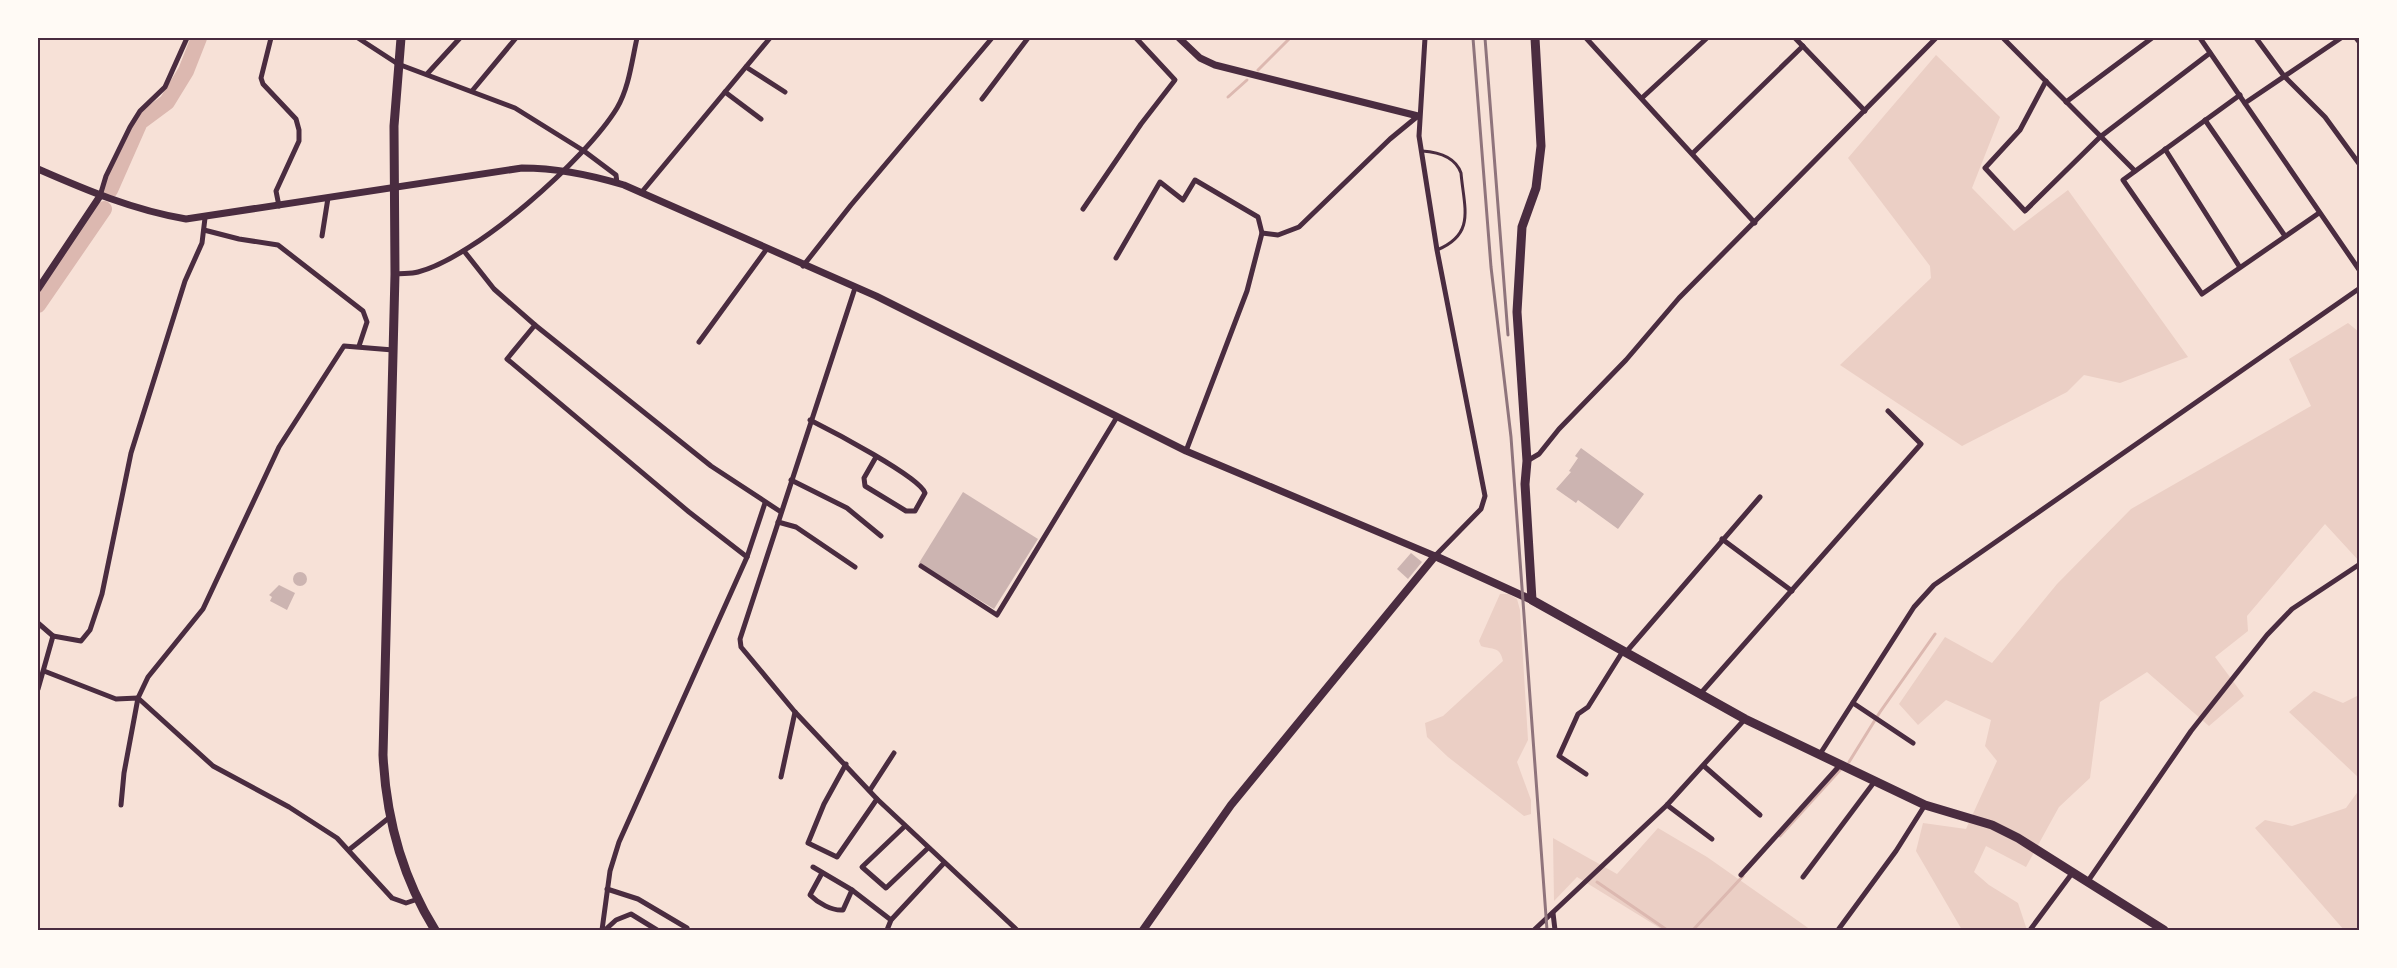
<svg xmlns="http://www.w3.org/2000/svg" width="2397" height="968" font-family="'IBM Plex Sans',sans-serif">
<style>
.green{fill:#ebcfc5}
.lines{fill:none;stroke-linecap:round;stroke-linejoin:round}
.stream{stroke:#dcb8b0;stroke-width:3}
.river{stroke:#dcb8b0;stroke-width:16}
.building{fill:#ccb4b1}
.service{stroke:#4a2c40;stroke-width:3}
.minor{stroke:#4a2c40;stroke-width:5}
.tertiary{stroke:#4a2c40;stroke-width:7}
.secondary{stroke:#4a2c40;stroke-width:8}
.trunk{stroke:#4a2c40;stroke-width:9}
.rail{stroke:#8f747c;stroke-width:3}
.neatline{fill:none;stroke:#4a2c40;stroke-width:2}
</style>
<rect width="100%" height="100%" fill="#f7e1d7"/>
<g class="green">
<path d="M1936,55l64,62 -28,71 42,43 54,-41 120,167 -68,26 -36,-8 -17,17 -105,54 -122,-81 91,-87 -1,-12 -82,-108z"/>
<path d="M2348,323l11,9v229l-34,-37 -78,92 1,15 -33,26 29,39 -35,30 -62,-54 -47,30 -10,76 -31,29 -33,60 -40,-21 -12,26 15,13 29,18 9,27h-65l-46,-79 7,-28 43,6 31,-68 -12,-15 6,-26 -45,-20 -28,25 -19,-21 46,-67 47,26 65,-79 74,-75 180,-103 -22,-47z"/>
<path d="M1500,594h9l8,5 3,11 8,130 -11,22 14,38v14l-7,2 -76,-59 -21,-20 -2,-14 18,-7 60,-55c-3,-15 -10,-11 -22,-15l-2,-5z"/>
<path d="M2314,691l29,12 16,-8v83l-70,-66z"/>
<path d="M2359,790v140h-15l-89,-102 10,-8 27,6 54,-18z"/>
<path d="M1658,828l49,29 104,73h-148l-86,-53 -23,24 -1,-63 64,36z"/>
</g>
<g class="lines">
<g class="stream">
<path d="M1258,70l32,-32"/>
<path d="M1228,97l19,-17"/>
<path d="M1849,762l31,-50 55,-78"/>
<path d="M1780,836l61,-67"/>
<path d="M1597,882l70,48"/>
<path d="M1693,930l50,-54"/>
</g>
<g class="river">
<path d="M110,190l30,-68 27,-20 19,-31 13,-33"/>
<path d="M38,305l66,-96"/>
</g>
</g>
<g class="building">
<path d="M1581,448l63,46 -26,35 -40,-29 -2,3 -20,-14 15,-17 -2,-1 9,-13 -3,-2z"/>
<path d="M963,492l75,47 -44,70 -75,-46z"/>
<path d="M1411,553l11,9 -14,17 -11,-10z"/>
<circle cx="300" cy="579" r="7"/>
<path d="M279,585l16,8 -8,17 -17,-9 2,-4 -3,-2z"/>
</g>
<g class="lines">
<path class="service" d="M1422,151c16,1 33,5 39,22 3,35 15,61 -24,77"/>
<g class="minor">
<path d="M271,38l-10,40 2,6 33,35 3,11v11l-23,50 3,15"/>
<path d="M358,38l40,26 117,44 69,43 32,24 1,8"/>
<path d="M1425,38l-6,98 18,114 48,246 -4,13 -46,47"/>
<path d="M1586,38l169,185"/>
<path d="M1795,38l70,73"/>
<path d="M2003,38l132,133"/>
<path d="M2200,38l160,233"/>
<path d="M2256,38l28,38 41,41 35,48"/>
<path d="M2356,38l4,5"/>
<path d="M746,67l39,25"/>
<path d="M427,74l33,-36"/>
<path d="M2046,81l-26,49 -35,38 40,43 75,-74 110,-84"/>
<path d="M472,91l44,-53"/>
<path d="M725,92l36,27"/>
<path d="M2240,95l-117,85 79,114 117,-81"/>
<path d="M1643,97l64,-59"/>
<path d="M982,99l46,-61"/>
<path d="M2066,102l86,-64"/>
<path d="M2245,103l96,-65"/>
<path d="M2205,120l80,116"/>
<path d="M2165,149l74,117"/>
<path d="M1693,153l110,-107"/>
<path d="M641,193l129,-155"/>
<path d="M100,196l6,-20 24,-49 10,-16 25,-24 22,-49"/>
<path d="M1083,209l58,-85 34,-44 -39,-42"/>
<path d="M204,230l35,9 39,6 85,66 4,11 -8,24"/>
<path d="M1262,233l16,2 21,-8 91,-88 28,-23"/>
<path d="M322,236l6,-38"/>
<path d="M464,251l30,38 41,36 176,141 70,46"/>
<path d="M1116,258l44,-76 23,18 12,-20 63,37 4,16 -15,58 -61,160"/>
<path d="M803,266l48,-61 141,-167"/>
<path d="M395,274c8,-1 16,0 23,-2 58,-15 168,-113 199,-164 12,-20 15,-48 20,-70"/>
<path d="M855,288l-115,351 1,8 54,65 82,87 140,131"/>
<path d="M535,325l-28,34 182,153 58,45"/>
<path d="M699,342l67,-92"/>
<path d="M810,420c20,10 110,57 115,73l-10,18h-9l-41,-25 -1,-8 12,-21"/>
<path d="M1527,461l12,-7 20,-25 67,-69 53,-62 257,-260"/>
<path d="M791,480l56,28 34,28"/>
<path d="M778,522l18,5 59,40"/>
<path d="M1722,539l70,52"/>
<path d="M921,566l76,49 120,-198"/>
<path d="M38,623l15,13 -15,53"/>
<path d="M53,636l28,5 9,-11 12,-36 29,-141 54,-172 17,-38 3,-25"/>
<path d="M1627,651l133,-154"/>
<path d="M44,671l72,28 22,-1 75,68 76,41 48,31 55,60 14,5 12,-4"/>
<path d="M1701,693l220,-249 -33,-33"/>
<path d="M1853,703l60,40"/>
<path d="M1820,754l94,-147 20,-22 426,-297"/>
<path d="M846,764l-22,40 -16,39 29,14 40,-58"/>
<path d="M1704,766l56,49"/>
<path d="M1586,774l-27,-18 19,-42 10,-7 35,-56"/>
<path d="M781,777l14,-65"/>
<path d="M870,790l24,-37"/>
<path d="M121,805l3,-32 14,-75 10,-21 55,-68 76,-162 65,-101 49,4"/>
<path d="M1667,805l45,34"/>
<path d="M905,826l-43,41 24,21 42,-40"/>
<path d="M350,849l40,-32"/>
<path d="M813,867l39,23 39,30"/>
<path d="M822,873l-12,22c8,8 22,16 33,15l9,-20"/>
<path d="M1741,875l100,-111"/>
<path d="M1803,877l72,-96"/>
<path d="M2088,881l103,-150 76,-96 25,-26 68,-45"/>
<path d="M607,889l31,10 49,29 -2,2"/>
<path d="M1553,913l2,17"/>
<path d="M602,930l8,-59 9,-29 128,-285 18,-54"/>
<path d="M605,930l11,-10 15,-6 26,16"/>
<path d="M887,930l4,-10 53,-57"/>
<path d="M1534,930l133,-125 78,-86"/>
<path d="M1838,930l58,-79 29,-46"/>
<path d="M2030,930l43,-58"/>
</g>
<g class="tertiary">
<path d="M1179,38l21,20 15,7 203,51"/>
<path d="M38,169c48,21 95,41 148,50l336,-51c34,0 69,7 102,17l252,111 310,155 249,105"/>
<path d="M38,289l62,-93"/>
</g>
<path class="secondary" d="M1143,930l88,-125 204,-249 97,44"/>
<g class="trunk">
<path d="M401,38l-7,88 1,148 -12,481c3,62 19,122 52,175"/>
<path d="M1535,38l6,108 -5,42 -14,39 -5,85 10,149 -2,23 7,116 213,119 180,86 67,20 26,13 146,92"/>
</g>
<g class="rail">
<path d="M1473,38l18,229 20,170 36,493"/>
<path d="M1485,38l23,297"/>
</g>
</g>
<rect width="2397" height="968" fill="none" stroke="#fffaf5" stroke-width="78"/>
<rect x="39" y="39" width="2319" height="890" class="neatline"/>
</svg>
